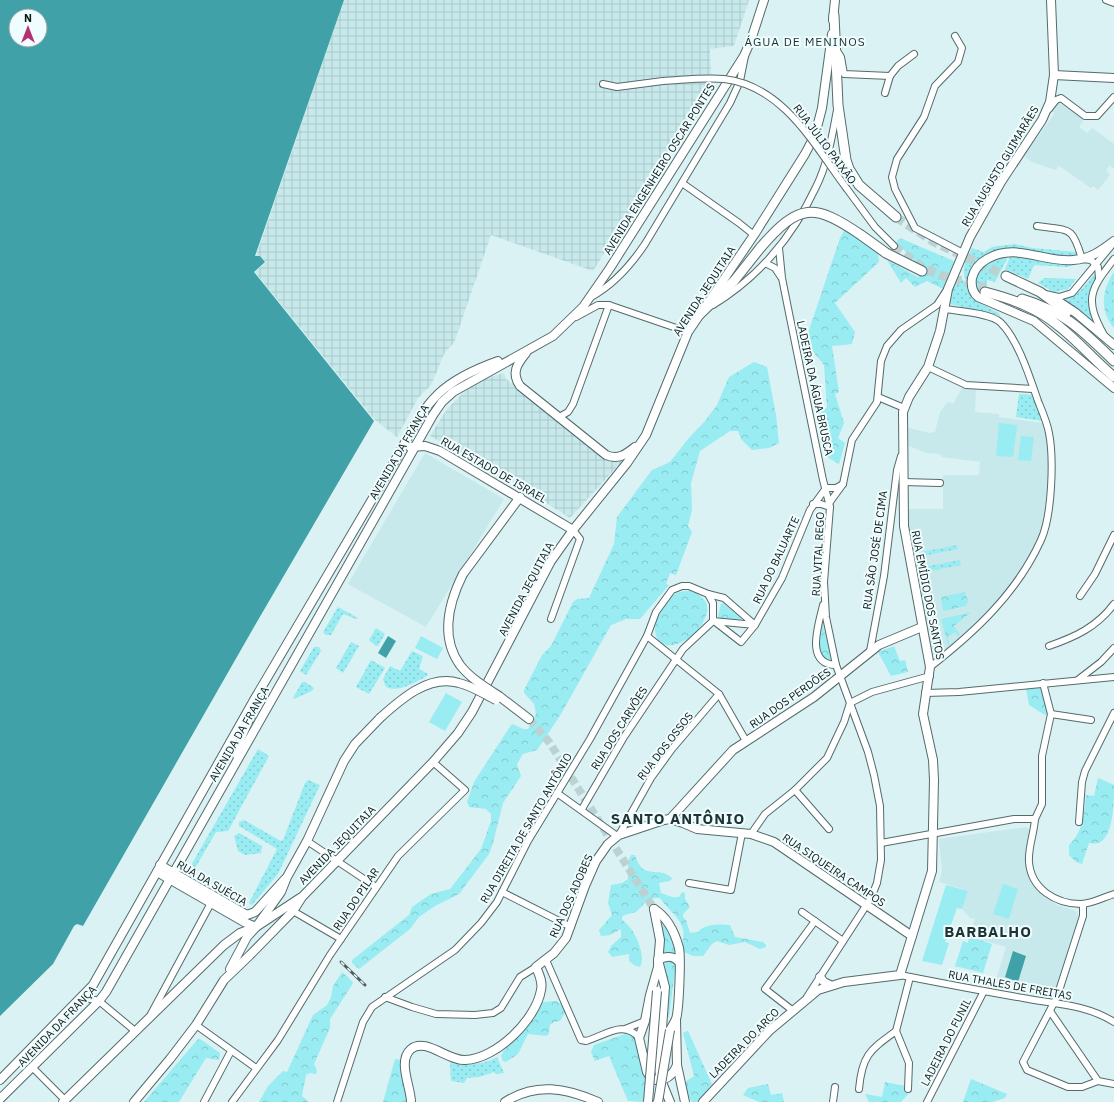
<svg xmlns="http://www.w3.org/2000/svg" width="1114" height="1102" font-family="'IBM Plex Sans',sans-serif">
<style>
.built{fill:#c7e9eb}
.industrial{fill:url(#industrial-grid)}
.grass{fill:url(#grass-dots)}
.forest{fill:url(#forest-crowns)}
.garden{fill:#98ecf2}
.water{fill:#40a2a8;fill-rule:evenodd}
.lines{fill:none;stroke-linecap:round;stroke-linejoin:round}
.major-tunnel{stroke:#bcd1d2;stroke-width:8;stroke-dasharray:8 4;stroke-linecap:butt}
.highway-tunnel{stroke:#bcd1d2;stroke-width:9;stroke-dasharray:9 4.5;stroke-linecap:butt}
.minor-casing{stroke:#556a6b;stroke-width:8}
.major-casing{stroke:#556a6b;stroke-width:10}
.highway-casing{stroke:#556a6b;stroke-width:11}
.minor{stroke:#fff;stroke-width:6}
.major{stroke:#fff;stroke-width:8}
.highway{stroke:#fff;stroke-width:9}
.rail-casing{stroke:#515f60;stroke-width:3}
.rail{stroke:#effdfe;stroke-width:1.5;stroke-dasharray:4.5;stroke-linecap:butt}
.minor-bridge-casing{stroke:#556a6b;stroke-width:8;stroke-linecap:butt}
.major-bridge-casing{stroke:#556a6b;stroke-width:10;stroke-linecap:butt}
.highway-bridge-casing{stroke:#556a6b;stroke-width:11;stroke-linecap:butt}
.minor-bridge{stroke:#fff;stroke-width:6}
.major-bridge{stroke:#fff;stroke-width:8}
.highway-bridge{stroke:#fff;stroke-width:9}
.labels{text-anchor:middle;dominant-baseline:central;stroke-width:4;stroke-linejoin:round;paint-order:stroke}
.street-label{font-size:11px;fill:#0f1819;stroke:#effdfe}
.neighbourhood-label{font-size:12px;letter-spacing:1px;fill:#1f3334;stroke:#effdfe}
.district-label{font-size:15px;font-weight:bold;letter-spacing:1px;fill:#1f3334;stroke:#effdfe}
</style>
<defs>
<pattern id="industrial-grid" width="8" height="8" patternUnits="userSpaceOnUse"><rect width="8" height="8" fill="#c7e9eb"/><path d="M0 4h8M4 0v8" fill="none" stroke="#aac7c9"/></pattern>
<pattern id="grass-dots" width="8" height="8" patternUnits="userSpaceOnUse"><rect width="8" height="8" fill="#98ecf2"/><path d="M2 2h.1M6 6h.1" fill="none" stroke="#82cacf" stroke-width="1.8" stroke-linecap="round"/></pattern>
<pattern id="forest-crowns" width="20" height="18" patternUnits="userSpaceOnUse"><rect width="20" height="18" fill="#98ecf2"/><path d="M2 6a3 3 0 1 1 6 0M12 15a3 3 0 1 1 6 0" fill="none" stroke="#82cacf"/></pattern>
</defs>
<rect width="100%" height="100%" fill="#daf2f3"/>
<g class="built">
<path d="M1058,102l26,17 -5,8 8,6 5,-5 22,16v25l-4,-4 -4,5 4,5 -12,15 -5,-4 -2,2 -32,-22 -4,4 -23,-8 -8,-6 31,-43 -4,-2z"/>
<path d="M962,388l14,1 -1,23 24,2v3l43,6 5,8 2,35 -5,57 -8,23 -29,47 -6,2v5l-62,56 -8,-3 -24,-121 2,-1 -1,-22h35v-34h36l1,-13 -38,-5 -2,-3 -14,-1 -19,-8 -2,-18 25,6 5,-1 5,-20 8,-10 5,2z"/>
<path d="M425,453l79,46 -78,128 -78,-43z"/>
<path d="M1026,827l4,3 -5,31 4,18 15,18 13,8 19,6 3,4 -25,80 -59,-12 11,-36 -37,-11 6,-17 -5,-1 -8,-9 6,-18 -29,-9 3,-11 -3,-32z"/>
</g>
<g class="industrial">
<path d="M344,0h405l-15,46 -24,3 1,25h4l-62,102 -60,95 -102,-36 -37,108 -9,9 -14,33 -13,13 -21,39 -23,-18 -119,-147 11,-10 -6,-6h-4z"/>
<path d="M504,373l2,6 101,80 11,2 6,-2 -54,59 -49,-31 -91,-51 17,-27 24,-24 12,-6z"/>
</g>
<g class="grass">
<path d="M1015,244l17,4 45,4 1,5h-9l-50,-9 -15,1 -22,9 -8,7 -6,16 -2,-1c-6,-11 1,-21 6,-32l12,4 8,-5z"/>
<path d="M1011,255l72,7 -16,5 -33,-2 -6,14 -23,-10z"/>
<path d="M1005,256l2,3 -12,23 -8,-2 -4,17 -6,-4c-5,-25 7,-30 28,-37z"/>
<path d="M1097,270c0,8 -4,14 -6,22 -4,11 0,23 4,34l-33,-27c17,-2 25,-16 35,-29z"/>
<path d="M959,277l9,7c1,17 18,22 31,29l1,3 -50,-12 2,-13z"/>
<path d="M1044,278l32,1 -8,10 -14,3 -16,-9z"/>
<path d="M1019,394l14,1 9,26 -26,-4z"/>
<path d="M957,545l1,4 -36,7 -1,-4z"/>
<path d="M960,560l1,5 -36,7 -1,-5z"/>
<path d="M338,607l20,11 -2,1 -13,-5 -12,21h-5l-3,-3z"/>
<path d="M376,628l9,6 -7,12h-2l-7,-6z"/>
<path d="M351,642l8,4 -16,27 -7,-5z"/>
<path d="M314,647h5l2,4 -15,24 -6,-4z"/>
<path d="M412,651l11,5 -4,13 9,5 -1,2c-12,6 -28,17 -41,11l-3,-8 7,-13 10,5z"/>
<path d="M371,660l14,8 -16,26 -13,-7z"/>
<path d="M302,682h3l9,6 -2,3 -18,8 -1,-1z"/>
<path d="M258,749l11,7 -41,75 -12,1 -22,38 -4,-3z"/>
<path d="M308,780l12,5 -42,89 -26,31 -3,-2 28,-54 -38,-23v-4l5,-2 37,21 2,-1 22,-57z"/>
<path d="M239,833l23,13 -1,7 -16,2 -7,-4 -4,-15z"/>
<path d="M497,1057l7,16 -8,1 -2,-2 -15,5 -12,1 -3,5 -13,-2 -1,-18c16,3 33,2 47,-6z"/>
</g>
<g class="forest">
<path d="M845,229l33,24 1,9 -44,41 20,29 -3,12 -20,2 7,46 -4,2 9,29 -6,15 7,5 -6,21 -12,-7 -10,-47 10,-2 -3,-43 -19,-23 35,-104z"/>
<path d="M900,238l54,23 -11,28 -16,-8 -12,6 -9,-9 -5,5 -14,-23 31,17 6,-6 -28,-29z"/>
<path d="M1114,272v56c-15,-17 -12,-39 0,-56z"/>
<path d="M754,362l13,5 9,48 3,28 -10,5 -17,2 -11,-11 -3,-8h-8l-30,20 -9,32 1,27 -4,16 4,6 -16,43 -6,-2 -4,11 3,1 -29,34h-14l-15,6 -50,89 -24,36 -14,4 -6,10 4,12 -18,27 -10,40 -4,11 -30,40 -24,12 -16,11 -9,12 -51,40 -7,-6v-3l57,-45 3,-8 19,-13 19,-5 31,-40 10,-28v-7l-5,-5 -17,-2 -2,-5 7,-20 37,-57 2,-1 10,5h5l8,-15 -2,-10 -10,-11v-3l18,-35 9,-9 22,-44 4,-3 12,-1 25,-54 3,-27 35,-47 18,-8 18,-23 17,-18 12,-16 12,-28z"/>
<path d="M690,591l8,3 8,8c4,11 -2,19 -8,28 -10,12 -39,27 -43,1 -1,-11 11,-31 20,-37 5,-3 11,-3 15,-3z"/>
<path d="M965,592l3,9 -2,5 -23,5 -2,-14z"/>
<path d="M723,603l18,15 -1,2 -21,-2 -1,-2 3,-12z"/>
<path d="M969,612l1,1 -16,13 6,9 -2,1 -3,-4 -8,6 3,6 -2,1 -7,-26 23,-5z"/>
<path d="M822,621l10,41c-18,-5 -12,-28 -10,-41z"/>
<path d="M894,646l6,15 5,-1 3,12 -17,4 -13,-24z"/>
<path d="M1039,687l3,1 7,26 -4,1 -16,-10 -3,-16z"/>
<path d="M1098,778l16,7c0,15 0,53 -16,58 -2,1 -6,0 -9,0l-7,21 -6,-2 -7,-7v-10c14,-13 15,-31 17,-50l8,1z"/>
<path d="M631,855h4c8,27 24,10 37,23l-2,3 -11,2 2,10 11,4h7l3,-5 3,1v6l5,8 -7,7v3l3,3 4,13 8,-1c6,-8 22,-8 32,-7l5,12 28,5 3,3v2l-6,2 -15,-7 -16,3 -12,-4 -5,3 -9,12h-10l-11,-5c-1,-8 3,-14 1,-22 -4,-13 -17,-21 -23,-31 -21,0 -11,4 -23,13 -5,3 -11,2 -15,6v3c11,6 25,34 18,47l-6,-2 -5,-4v-7l-17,3 -4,-5 3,-6 10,-9v-8l-11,6 -9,1 -2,-6 13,-15 -4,-12 3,-18 11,-2 6,-4v-18z"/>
<path d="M664,925l10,20 2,10h-14l-1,-28z"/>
<path d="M969,936l23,8 -9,29 -28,-7 8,-25 5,2z"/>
<path d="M667,961h6l3,2 -7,54h-2l1,-29 -4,-24z"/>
<path d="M342,972l11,10 -1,3 -22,34v9l-16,36 3,6 -1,4 -6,-1 -4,2 -4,21 7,6h-50l9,-16 15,-15 4,1 26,-57 14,-10 4,-8 2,-11z"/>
<path d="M556,1001l9,5 1,5 -6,10 -6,1 -4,3 -1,9 -3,2 -18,-2 -10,20 -12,8 -3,-1 -2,-5 7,-14 16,-19 10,-3 4,-16 6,-2z"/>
<path d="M688,1031l24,53 -14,18h-6l-4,-6 -3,-14 9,-6 -11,-43z"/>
<path d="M625,1034l9,2 4,6 -1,10 11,26 -3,24 -17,-1 -19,-45 -14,5 -4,-9 3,-7z"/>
<path d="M198,1039h2l20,14 -1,7 -13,-2 -27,44h-35z"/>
<path d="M395,1059l6,1 7,42h-25z"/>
<path d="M971,1079l36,15 -2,4 -13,4h-29z"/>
<path d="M885,1082l20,4 -1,5 5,2 -8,9h-32l-4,-8 17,3z"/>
<path d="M768,1084l3,11 11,-2 2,9h-25l-16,-7 5,-7z"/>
</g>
<g class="garden">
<path d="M999,423l18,2 -4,32 -17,-1z"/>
<path d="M1021,436l13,1 -3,24 -13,-1z"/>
<path d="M421,636l22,12 -6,11 -22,-11z"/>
<path d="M446,693l16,9 -17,29 -16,-9z"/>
<path d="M1003,884l15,5 -9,30 -16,-5z"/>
<path d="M946,885l22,6 -6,18 -5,-1 -12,34 4,1 -7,22 -20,-4z"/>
<path d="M621,1039l9,22 -14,5 -8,-21z"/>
</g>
<g class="water">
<path d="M0,0h344l-89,256h5l5,6 -11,10 120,149 -120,206 -171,299 -6,-2 -3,2 -21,38 -53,52zM16,16h24v24h-24z"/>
<path d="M388,636l8,5 -10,17 -8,-5z"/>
<path d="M1013,951l13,5 -8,26 -13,-5z"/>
</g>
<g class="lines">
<path class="major-tunnel" d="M529,719l21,24 11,18 93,148"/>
<g class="highway-tunnel">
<path d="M896,217l38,25 72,34"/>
<path d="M894,246l29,22 17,7 46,13"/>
</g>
<g class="minor-casing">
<g id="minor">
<path d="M1106,0l8,3"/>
<path d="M955,36l7,12 -4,14 -23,24 -11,31 -27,42 -5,18 3,12 20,39 48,25"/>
<path d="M836,49l5,8 3,17 46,2 8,-10 16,-12"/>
<path d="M603,84l14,3 46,-6"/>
<path d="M885,93l5,-17"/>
<path d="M1049,109l7,-9 5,-2 24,18h12l17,-19"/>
<path d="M682,183l57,40 15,12"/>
<path d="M847,189l28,38 19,19"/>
<path d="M1037,226c33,5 35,-1 45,33l9,1 7,7 1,11"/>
<path d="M779,248l3,30 7,35 34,167 7,27 -6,75 2,35 10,48 32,87 6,23 6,31 1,54 -4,23 -6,15 -64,99"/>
<path d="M765,263l10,5 6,9"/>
<path d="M1045,294l14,3 13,-4 39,-47"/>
<path d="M591,297c22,-12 40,-32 54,-53l85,-141 10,-22 5,-25"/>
<path d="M713,305c46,-28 80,-69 103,-118 12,-24 16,-51 21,-77"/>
<path d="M576,317l22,-12h11l79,27"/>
<path d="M1104,335c-20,-36 -14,-45 10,-76"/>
<path d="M928,367l38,18 67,4"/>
<path d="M878,397l26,11"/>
<path d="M559,417l9,-5 5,-8 36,-99"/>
<path d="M903,482l37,1"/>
<path d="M826,488h10l7,-4"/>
<path d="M830,502l13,-18 9,-44 25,-38 4,-41 6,-15 14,-16 36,-25 9,-14"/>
<path d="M813,504h8l9,3"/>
<path d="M708,594l16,4 31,27 -14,17 -27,-21"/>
<path d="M1080,596l15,-22 19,-39"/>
<path d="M823,605c-4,19 -19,59 13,60"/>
<path d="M551,619l29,-80 -7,-9"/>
<path d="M713,621l42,4 27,-47 28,-68 16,-22"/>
<path d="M647,636l72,58 27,47"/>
<path d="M1049,646c26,-9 48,-19 65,-42"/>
<path d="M870,651l14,-75 13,-106 4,-14"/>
<path d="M930,667c45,-35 87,-74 111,-127 11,-24 13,-81 8,-107 -2,-11 -7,-22 -11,-32 -8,-23 -20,-62 -38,-79 -10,-9 -42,-11 -55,-13"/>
<path d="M1079,679l22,-17 13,-14"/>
<path d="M925,693l34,-1 155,-15"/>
<path d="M1051,714l40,6"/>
<path d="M795,790l34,39"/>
<path d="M557,793l60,43"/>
<path d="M1035,819c-1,15 -7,28 -6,43 2,27 27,42 52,42 11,0 23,-7 33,-10"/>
<path d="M1035,819l7,-15v-48l9,-42 -8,-31"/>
<path d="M1079,822l3,-40 3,-11 29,-58"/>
<path d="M751,834l14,-20 30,-24 32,-32 17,-36 6,-19 22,-11 58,-16"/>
<path d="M619,835l32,-57 21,-29 47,-55"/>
<path d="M307,841l69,46"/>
<path d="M881,843l133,-24h21"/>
<path d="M689,883l42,7 11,-57"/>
<path d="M502,892l69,35"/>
<path d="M1083,904v12l-26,81 -34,65 4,8 41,17h14l16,-6"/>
<path d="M293,911l48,28"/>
<path d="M802,912l41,29"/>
<path d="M546,960l35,80 5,1c18,-5 38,-22 53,-3"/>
<path d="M900,975c41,8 82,16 123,23 31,6 63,6 91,24"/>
<path d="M82,997l17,4 36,30"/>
<path d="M385,997l27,10 24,7 39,1 18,-2 8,-5 19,-31 16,-10"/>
<path d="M792,1010l-27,-21 50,-68"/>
<path d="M1050,1011l48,70 16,3"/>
<path d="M151,1014l60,-111"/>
<path d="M196,1025l60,43"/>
<path d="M625,1029l20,-8"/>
<path d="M896,1031l13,32 -1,26"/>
<path d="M896,1031l14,-54"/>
<path d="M32,1067l33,33"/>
<path d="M859,1089c3,-34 11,-39 37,-58"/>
<path d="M204,1102l27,-51"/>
<path d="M232,1102l46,-62 52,-85 68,-99 67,-66 -32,-28"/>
<path d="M337,1102l26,-80 9,-15 83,-57 26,-27 16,-21 31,-61 62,-102 57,-103 9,-24 16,-22 10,-4h7l19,8 5,9v18l-30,28 -59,88 -42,72"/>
<path d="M833,1102l2,-15"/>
<path d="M927,1102l57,-111"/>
</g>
</g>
<g class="major-casing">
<g id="major">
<path d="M833,20l2,-20"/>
<path d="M1054,75l60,3"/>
<path d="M1114,241c-13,10 -24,18 -41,19 -30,3 -57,-18 -86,-1 -7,4 -13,11 -15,19 -1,7 0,14 6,19l56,24 80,67"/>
<path d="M1061,303l15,10 38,32"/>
<path d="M526,353c-9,11 -15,20 -6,33l86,69c12,5 19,0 29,-8"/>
<path d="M410,447l15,-1 15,5 133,79"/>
<path d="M463,574l57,-77"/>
<path d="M499,696l30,23"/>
<path d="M237,755l4,-17 10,-23"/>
<path d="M670,819l63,-69 81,-53 65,-52 43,-18"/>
<path d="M160,865l87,50 8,-3 30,-33"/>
<path d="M157,872l87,50 12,5"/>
<path d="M654,909c13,8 21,24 25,39 2,10 0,62 -3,71 -2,4 -4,8 -6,11"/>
<path d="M654,909l6,31 -2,24"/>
<path d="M658,960l7,27 -6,83 2,10 9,22"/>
<path d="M658,960c8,-4 15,-5 21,2"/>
<path d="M658,967l-8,28 -5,26 -6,17 8,34c9,16 25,6 30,-7"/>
<path d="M230,969l17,-32 9,-10 25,-35 6,-15 20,-36 37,-80 11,-17 25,-26"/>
<path d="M820,977l4,5 6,3"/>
<path d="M676,1020l1,45 8,37"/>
<path d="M0,1080l93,-95 161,-285 146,-248c27,-53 42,-71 98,-91"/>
<path d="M0,1099l99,-98 7,-9 327,-577 9,-13 11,-10 100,-56 30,-29 27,-39 134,-212 7,-16 13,-40"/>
<path d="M63,1102l161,-157 16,-12 16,-6 44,-29"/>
<path d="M134,1102l36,-43 26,-34 28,-45 26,-25 43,-44 9,-14 131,-135 25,-29 14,-21 79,-151 22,-31 54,-67 19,-28 42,-103 66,-97 51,-81 10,-19 7,-27 10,-74"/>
<path d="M411,1102c0,-15 -14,-41 0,-53 14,-12 37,12 54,11 31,-1 71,-40 76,-70 2,-8 -2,-16 -5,-23l18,-14 12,-15 19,-52 11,-25 12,-17 11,-9 45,-15 6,-1 13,4 14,6 54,5 23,8 138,94"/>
<path d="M505,1102c31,-20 61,-14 93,0"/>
<path d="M703,1102l66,-71 49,-41 26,-8 56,-7 32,-104 2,-91 -1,-20 -10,-46 7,-47 -26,-141 -1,-114 6,-15 19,-30 12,-36 8,-42 22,-52 31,-55 41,-62 8,-18 4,-27 -3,-75"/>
</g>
</g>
<g class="highway-casing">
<g id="highway">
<path d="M834,15l4,90 8,55 3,9 10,16 37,32"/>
<path d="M861,235l25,18 36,18"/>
<path d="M1006,276l34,16 27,20"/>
<path d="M985,292c27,7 53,16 75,35 19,15 35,34 54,50"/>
<path d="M1022,299c43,13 60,31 92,62"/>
<path d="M700,314l34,-33 27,-34"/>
</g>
</g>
<use href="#minor" class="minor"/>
<use href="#major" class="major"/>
<use href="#highway" class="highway"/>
<g class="rail-casing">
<path id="rail" d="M341,962l24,23"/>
</g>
<use href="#rail" class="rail"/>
<g class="minor-bridge-casing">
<path id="minor-bridge" d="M663,81c20,-1 41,-4 61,-2 60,7 90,66 123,110"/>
</g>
<g class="major-bridge-casing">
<g id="major-bridge">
<path d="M463,574c-14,28 -23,63 -3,91 10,13 25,22 39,31"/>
<path d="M380,718c21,-19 49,-44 79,-35 13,3 25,11 37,17"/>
<path d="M648,1102l9,-111"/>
<path d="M658,1102l12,-72"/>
</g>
</g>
<g class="highway-bridge-casing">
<path id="highway-bridge" d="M761,247c38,-44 53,-44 100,-12"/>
</g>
<use href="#minor-bridge" class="minor-bridge"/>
<use href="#major-bridge" class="major-bridge"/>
<use href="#highway-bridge" class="highway-bridge"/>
</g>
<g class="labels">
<g class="street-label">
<text transform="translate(825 144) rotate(53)">RUA JÚLIO PAIXÃO</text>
<text transform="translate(1000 166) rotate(-59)">RUA AUGUSTO GUIMARÃES</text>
<text transform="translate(659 169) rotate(-58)">AVENIDA ENGENHEIRO OSCAR PONTES</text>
<text transform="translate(704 291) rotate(-57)">AVENIDA JEQUITAIA</text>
<text transform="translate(815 388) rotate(78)">LADEIRA DA ÁGUA BRUSCA</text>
<text transform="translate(399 452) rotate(-60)">AVENIDA DA FRANÇA</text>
<text transform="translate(494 470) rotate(30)">RUA ESTADO DE ISRAEL</text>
<text transform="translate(875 550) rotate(-82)">RUA SÃO JOSÉ DE CIMA</text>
<text transform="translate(818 554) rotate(-87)">RUA VITAL REGO</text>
<text transform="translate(776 560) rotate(-65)">RUA DO BALUARTE</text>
<text transform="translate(526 589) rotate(-62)">AVENIDA JEQUITAIA</text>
<text transform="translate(928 595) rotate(79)">RUA EMÍDIO DOS SANTOS</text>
<text transform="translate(790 698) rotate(-35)">RUA DOS PERDÕES</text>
<text transform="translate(619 728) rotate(-58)">RUA DOS CARVÕES</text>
<text transform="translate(239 734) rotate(-60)">AVENIDA DA FRANÇA</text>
<text transform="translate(665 746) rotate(-52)">RUA DOS OSSOS</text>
<text transform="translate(526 828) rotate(-60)">RUA DIREITA DE SANTO ANTÔNIO</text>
<text transform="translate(337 845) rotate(-46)">AVENIDA JEQUITAIA</text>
<text transform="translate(834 870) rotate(34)">RUA SIQUEIRA CAMPOS</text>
<text transform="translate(212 883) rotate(30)">RUA DA SUÉCIA</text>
<text transform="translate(571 896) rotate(-66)">RUA DOS ADOBES</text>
<text transform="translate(356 899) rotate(-56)">RUA DO PILAR</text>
<text transform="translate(1010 985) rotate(10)">RUA THALES DE FREITAS</text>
<text transform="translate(57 1026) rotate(-46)">AVENIDA DA FRANÇA</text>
<text transform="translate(946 1042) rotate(-63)">LADEIRA DO FUNIL</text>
<text transform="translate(744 1043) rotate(-45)">LADEIRA DO ARCO</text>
</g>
<g class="neighbourhood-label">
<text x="805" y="41">ÁGUA DE MENINOS</text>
</g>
<g class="district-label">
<text x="678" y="818">SANTO ANTÔNIO</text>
<text x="988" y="931">BARBALHO</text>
</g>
</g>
<g transform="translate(28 28)"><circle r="19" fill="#effdfe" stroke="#95a1a2"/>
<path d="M0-3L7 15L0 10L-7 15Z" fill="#b62f72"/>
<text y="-6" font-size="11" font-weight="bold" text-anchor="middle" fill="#0f1819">N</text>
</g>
</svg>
